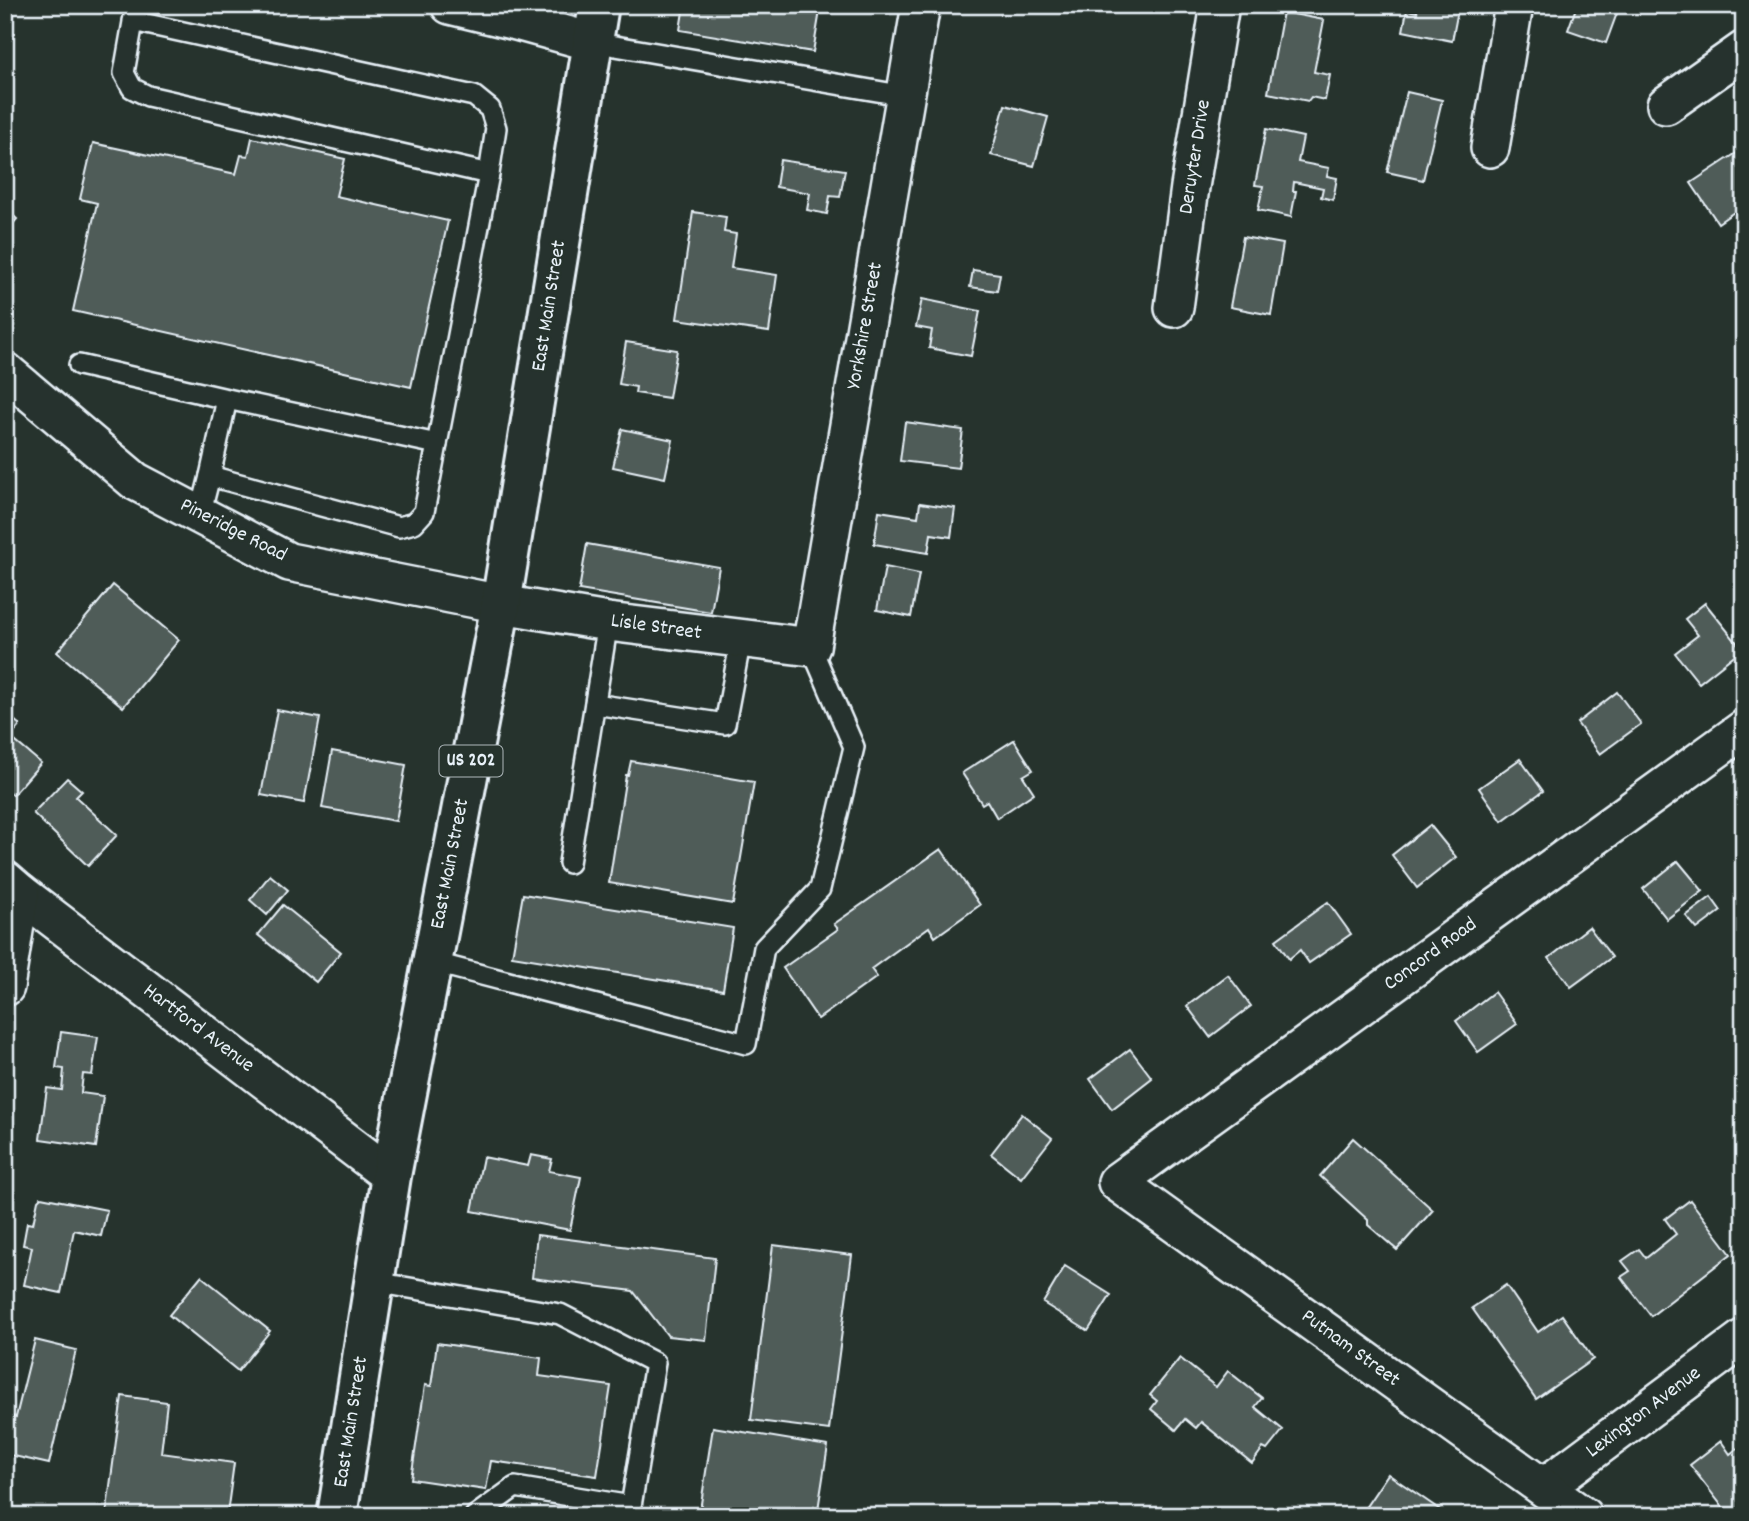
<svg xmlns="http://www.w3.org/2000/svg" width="1749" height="1521" font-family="Dekko,sans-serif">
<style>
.building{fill:#505c59;stroke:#e8f1f8;stroke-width:2}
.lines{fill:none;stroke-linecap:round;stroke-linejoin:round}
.service-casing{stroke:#e8f1f8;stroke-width:24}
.minor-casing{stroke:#e8f1f8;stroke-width:42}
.trunk-casing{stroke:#e8f1f8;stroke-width:44}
.service{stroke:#26332d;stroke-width:19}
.minor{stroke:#26332d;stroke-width:37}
.trunk{stroke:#26332d;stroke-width:38}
.labels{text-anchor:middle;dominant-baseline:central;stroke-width:5;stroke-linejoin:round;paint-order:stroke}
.shield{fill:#26332d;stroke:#aeb8bb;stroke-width:2}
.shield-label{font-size:19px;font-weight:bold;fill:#e8f1f8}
.street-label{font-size:21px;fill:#e8f1f8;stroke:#26332d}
</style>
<rect width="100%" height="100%" fill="#26332d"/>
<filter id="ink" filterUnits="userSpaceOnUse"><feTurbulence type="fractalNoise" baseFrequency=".0143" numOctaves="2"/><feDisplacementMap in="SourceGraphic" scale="14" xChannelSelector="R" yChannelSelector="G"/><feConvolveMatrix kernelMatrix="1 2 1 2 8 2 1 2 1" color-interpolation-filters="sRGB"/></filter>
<g filter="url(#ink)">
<g class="building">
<path d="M684,5h137l-8,47 -133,-22z"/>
<path d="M1054,5h40v6l-40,-4z"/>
<path d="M1418,5h41l-7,36 -49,-10 4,-21 10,2z"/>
<path d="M1577,5h43l-14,38 -38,-13z"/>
<path d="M1283,12l41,8 -10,52 16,3 -5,25 -14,-3 -3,4 -40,-8z"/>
<path d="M1407,92l35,8 -19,80 -36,-8z"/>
<path d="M1005,105l43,12 -14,49 -43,-11z"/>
<path d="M1266,129l37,8 -5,25 31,6 -2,8 10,2 -4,22 -12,-3 2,-9 -29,-6 -1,9h3l-5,26 -33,-7 5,-24 -8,-1z"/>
<path d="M252,138l93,21 -9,37 112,25 -37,166 -338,-76 24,-108 -17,-4 13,-56 143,31 5,-19 7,1z"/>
<path d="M1744,148v76h-1l-9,-12 -16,11 -27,-40z"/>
<path d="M780,160l65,10 -5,27 -10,-1 -3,18 -20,-4 3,-17 -34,-6z"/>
<path d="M5,208l12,11 -12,14z"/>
<path d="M693,212l33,5 -2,15 12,2 -5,34 46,7 -8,57 -92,-13z"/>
<path d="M1243,237l40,7 -12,71 -41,-8z"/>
<path d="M973,270l27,4 -3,17 -27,-4z"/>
<path d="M922,299l58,12 -9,45 -42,-8 3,-18 -16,-3z"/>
<path d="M626,342l51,8 -8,48 -34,-5 1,-6 -17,-3z"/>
<path d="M905,422l58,8 -5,38 -58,-7z"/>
<path d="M622,429l51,11 -8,38 -52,-11z"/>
<path d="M920,503l35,5 -4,29 -20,-3 -3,19 -54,-9 5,-33 39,6z"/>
<path d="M587,544l132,23 -8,45 -132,-22z"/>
<path d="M885,567l34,7 -8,43 -34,-7z"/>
<path d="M113,585l66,55 -56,67 -66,-55z"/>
<path d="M1705,603l37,46 -43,34 -24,-30 23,-18 -13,-16z"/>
<path d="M1617,692l24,32 -41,30 -23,-31z"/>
<path d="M277,710l43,8 -16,85 -43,-8z"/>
<path d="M5,712l15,13 -10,12 31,26 -28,32 -8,-7z"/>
<path d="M1014,740l19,30 -10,6 11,17 -37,25 -10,-17 -5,3 -20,-31z"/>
<path d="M332,751l74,14 -10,56 -74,-13z"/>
<path d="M1520,759l23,32 -41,30 -23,-33z"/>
<path d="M631,761l123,21 -21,122 -124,-21 17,-108h2z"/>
<path d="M67,778l15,13 -6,6 41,38 -29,31 -55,-53z"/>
<path d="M1430,825l26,32 -39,31 -25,-33z"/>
<path d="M941,849l39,56 -45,32 -6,-10 -58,42 6,8 -59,42 -35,-51 55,-39 -4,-5z"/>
<path d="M1678,861l25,30 -36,28 -24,-30z"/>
<path d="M270,875l18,15 -21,25 -17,-15z"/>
<path d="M523,894l210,34 -10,62 -211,-34z"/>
<path d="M1711,897l10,14 -24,18 -11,-13z"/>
<path d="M1328,902l23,32 -42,29 -9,-13 -11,9 -13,-19z"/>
<path d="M283,905l58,47 -25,30 -58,-47z"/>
<path d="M1589,927l23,30 -41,30 -22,-29z"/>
<path d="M1228,975l23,31 -41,31 -23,-31z"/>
<path d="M1494,992l23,32 -39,28 -22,-31z"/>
<path d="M61,1032l37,5 -6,38 -9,-1 -2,19 22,3 -7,51 -56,-8 7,-51 15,2 2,-21 -8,-1z"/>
<path d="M1130,1049l22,29 -40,31 -22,-30z"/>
<path d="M1022,1114l30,24 -31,40 -30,-24z"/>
<path d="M1353,1138l80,72 -36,40 -29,-25v-5l-48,-44z"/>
<path d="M531,1155l21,4 -3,12 32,6 -11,53 -98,-19 11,-54 45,9z"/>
<path d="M41,1197l66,13 -6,26 -27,-6 -13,63 -37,-8 8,-38 -9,-2 4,-22 6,1 5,-24z"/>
<path d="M1690,1200l41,54 -80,62 -30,-39 9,-6 -8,-10 17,-12 7,9 30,-24 -11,-15z"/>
<path d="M537,1235l178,23 -9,82 -38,-4 -35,-45 -101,-13z"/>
<path d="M773,1245l79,10 -23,175 -78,-10z"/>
<path d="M1065,1266l46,29 -23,36 -45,-28z"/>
<path d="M201,1276l69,55 -32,40 -69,-56z"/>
<path d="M1506,1285l32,47 24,-17 31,44 -57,40 -64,-91z"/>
<path d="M35,1340l41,10 -27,114 -44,-10v-39l11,2z"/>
<path d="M437,1343l104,15 -2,18 72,10 -14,90 -106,-15 -5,29 -75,-11 14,-94 6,1z"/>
<path d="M1180,1358l36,29 12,-16 34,27 -7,9 28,23 -16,20 -4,-2 -11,15 -51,-41 -5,6 -11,-9 -9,11 -25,-21 6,-8 -7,-6z"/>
<path d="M122,1396l45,6 -6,51 73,10 -7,51 -25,-3v5h-96z"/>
<path d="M713,1427l115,19 -11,70h-81l-36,-6z"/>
<path d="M1721,1441l9,13 14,-11v73h-18l2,-2 -38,-49z"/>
<path d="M1388,1474l61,42h-86l-2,-2z"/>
</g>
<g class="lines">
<g class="service-casing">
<g id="service">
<path d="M133,21l341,75 16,13 6,19 -7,46 -341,-78 -16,-8 -8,-15 12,-68"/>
<path d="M592,42l314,54"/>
<path d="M79,365l148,34 210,45"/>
<path d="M210,476l189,51 15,-4 10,-11 65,-338"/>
<path d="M200,515l10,-39 17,-77"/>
<path d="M595,704l130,20 16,-85"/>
<path d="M569,863l39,-241"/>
<path d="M432,962l314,82 18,-96 56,-59 34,-142 -43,-100"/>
<path d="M375,1282l185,32 95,49 -24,143 -116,-19 -40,29"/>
</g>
</g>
<g class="minor-casing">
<g id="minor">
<path d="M450,5l66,16 76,21"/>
<path d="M1666,105l78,-55"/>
<path d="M1490,148l24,-143"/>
<path d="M1174,308l16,-121 30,-182"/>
<path d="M5,371l130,110 154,81 212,42 107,18 203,25 110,-642"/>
<path d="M5,880l15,13 371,283"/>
<path d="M5,987l15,-94"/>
<path d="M1544,1487l200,-149"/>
<path d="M1583,1516l-466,-334 627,-453"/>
</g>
</g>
<g class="trunk-casing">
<path id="trunk" d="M337,1516l54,-340 110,-572 98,-599"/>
</g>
<use href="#service" class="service"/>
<use href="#minor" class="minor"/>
<use href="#trunk" class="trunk"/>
</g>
</g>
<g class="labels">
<rect class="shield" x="439.5" y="745.5" width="63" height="31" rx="5"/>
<g class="shield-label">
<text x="471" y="761">US 202</text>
</g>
<g class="street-label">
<text transform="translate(1196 157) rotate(-81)">Deruyter Drive</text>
<text transform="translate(550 306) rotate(-81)">East Main Street</text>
<text transform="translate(866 326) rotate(-80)">Yorkshire Street</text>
<text transform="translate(233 531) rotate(27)">Pineridge Road</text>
<text transform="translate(656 628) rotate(8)">Lisle Street</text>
<text transform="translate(451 864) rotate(-79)">East Main Street</text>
<text transform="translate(1431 955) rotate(-36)">Concord Road</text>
<text transform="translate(198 1029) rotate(37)">Hartford Avenue</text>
<text transform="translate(1350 1349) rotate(36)">Putnam Street</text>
<text transform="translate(1644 1413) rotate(-37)">Lexington Avenue</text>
<text transform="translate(352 1422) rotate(-81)">East Main Street</text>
</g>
</g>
<rect width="1749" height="1521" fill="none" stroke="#26332d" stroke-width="28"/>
<rect x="14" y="14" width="1721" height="1493" fill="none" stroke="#e8f1f8" stroke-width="2.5" filter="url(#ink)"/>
</svg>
